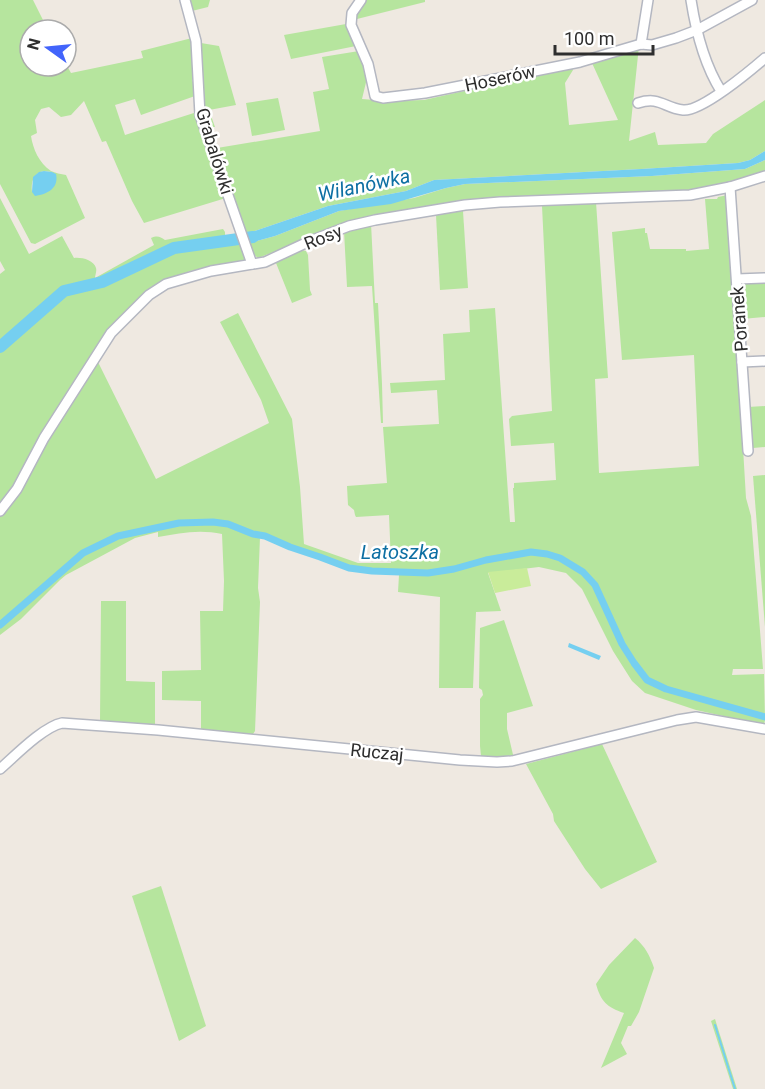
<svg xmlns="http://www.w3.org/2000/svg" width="765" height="1089" font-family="Roboto,sans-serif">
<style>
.green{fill:#b6e59e;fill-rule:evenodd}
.pitch{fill:#c9ec9a}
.water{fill:#75cff0}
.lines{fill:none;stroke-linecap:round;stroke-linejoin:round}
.stream{stroke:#75cff0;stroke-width:2}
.canal{stroke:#75cff0;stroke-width:7}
.river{stroke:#75cff0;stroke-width:12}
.minor-casing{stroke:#b4b7c1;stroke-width:12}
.minor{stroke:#fff;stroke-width:9}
.labels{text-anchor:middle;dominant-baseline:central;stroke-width:5;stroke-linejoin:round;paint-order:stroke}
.street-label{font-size:18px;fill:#2e2e2e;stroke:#fff}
.water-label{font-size:20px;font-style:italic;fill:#0d6fa3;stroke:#fff}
</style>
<rect width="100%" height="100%" fill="#efe9e1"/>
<g class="green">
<path d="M0,0h33l15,30h-18v36h36v-2l5,9 72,-15 -2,-7 51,-13 2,36 -2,7 3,2v13l-54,19 -6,-16 -20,6 10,30 72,-23 29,86 -82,25 -12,-22 -26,-60 -4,1 -18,-41 -13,14 -10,2 -12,-10 -8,2 -6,11 2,13 -6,3c2,13 8,27 20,35 4,2 10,3 15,4l19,43 -50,26 -4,-1 -31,-59zM44,171l8,1 -20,20c-1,-10 1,-19 12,-21z"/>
<path d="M188,0h22l-2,7 -16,4z"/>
<path d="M365,0h60v2l-68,17 -2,-6z"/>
<path d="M346,24l10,22 -65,13 -7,-24z"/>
<path d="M201,43l18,3 17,59 -27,5 6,17h-6l-5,-17z"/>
<path d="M639,46l-10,95 26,-9 3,13 48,-2 7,-9 52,-34v51l-15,9 -12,3 -97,6 -207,11 -28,11 -78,15 -82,28 -29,-86 103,-17 -7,-39 16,-3 -7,-32 37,-6 9,23 -6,25 26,2 36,-1 148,-33 1,3 -8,13 4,42 49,-5 -26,-57z"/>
<path d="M278,98l7,32 -33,6 -6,-33z"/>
<path d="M765,160v13l-50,14 -27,5 -200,7 -171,36 -59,23 -5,-4 -4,-11 26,-7 64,-25 75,-13 32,-10 19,-4 187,-8 93,-7z"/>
<path d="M728,195l18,303 5,18 12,153h-30l-1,6 32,-1 1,46 -1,5 -68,-15 -51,-17 -13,-12 -19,-30 -31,-62 -16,-16 -27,-6 -51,6 13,38 -25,1 -3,76h-34l1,-91 -42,-5 1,-17 -21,-3 -24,-1 -94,-34 -2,51 2,14 -5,129 -4,6 -50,-5v-31l-39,-1v-29l39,-1 -1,-59h23l1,-30 -2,-47c-22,-5 -43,-1 -64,3v-5l-23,6 -69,37 -6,5 -39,39 -21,16v-118l20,-26 26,-49 52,-80 58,117 113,-56 -8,-23 -41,-78 18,-9 54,106 8,68 4,57 54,19h33l-2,-48 -33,2 -1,-2 -1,-5 -6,-5 -1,-19 40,-3 -4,-56 56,-3 -2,-34 -46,3 -1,-10 55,-3 -2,-46 27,-2 -1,-22 26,-2 15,214h5l-2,-34h1v-5l42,-3 -2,-37 -43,3 -2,-27 3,-3 40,-5 -10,-205 54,-4 12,176 -13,1 4,94 100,-7 -5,-111 -72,5 -10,-128 33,-4v5h2l3,16h36v2l23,-2 -4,-50h12l1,-2z"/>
<path d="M0,198l29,56 33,-18 12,22c7,-1 20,2 22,10 1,3 -1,7 -1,10l59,-33 -3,-7c7,-3 9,-1 14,2l58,-11 2,3v4l13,-3 8,26 -2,3 -4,2 -50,7 -39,16 -44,46 -93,154 -14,18v-231l5,-4 -5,-9z"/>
<path d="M463,211l5,77 -28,2 -4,-75z"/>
<path d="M371,223l4,80h3l4,81 1,39h-2l-9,-137 -25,1 -3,-56z"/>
<path d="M301,250l5,1 2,4 2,35 2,5 -20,8 -16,-40z"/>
<path d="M765,280v37l-23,2 -1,-32 8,-6z"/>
<path d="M765,406v41l-12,1 -2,-2 -3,-39z"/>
<path d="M765,475v152l-12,-151z"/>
<path d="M101,601h25v80l29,1v45l-55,-6z"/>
<path d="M504,620l29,86 -26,7v16l7,30 -25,1 -8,-4 -1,-10v-47l3,-4 -1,-5 -3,-2 1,-60z"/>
<path d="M602,744l55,118 -56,27 -16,-20 -31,-48 -1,-7 -27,-50z"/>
<path d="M161,886l45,140 -27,15 -47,-145z"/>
<path d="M635,938c10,8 15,18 19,30l-15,44 -8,14h-3l-7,17 6,11 -26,14 23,-55c-17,-6 -23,-11 -28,-29l13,-19z"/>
<path d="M715,1019l22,70h-4l-22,-68z"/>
</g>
<path class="pitch" d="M527,568l4,18 -36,7 -7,-21z"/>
<g class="water">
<path d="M765,151v9l-20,9 -93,7 -187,8 -19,4 -55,16 -52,7 -64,25 -26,7 -3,-9 82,-28 78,-15 28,-11 207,-11 97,-6 12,-3z"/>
<path d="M44,171l8,1 4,2c3,14 -8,20 -21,22l-3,-4 1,-15 6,-5z"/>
<path d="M569,643l32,13 -2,4 -31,-13z"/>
</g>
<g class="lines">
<path class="stream" d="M715,1025l20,64"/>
<path class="canal" d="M0,625l83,-72 35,-17 61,-13 34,-1 15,2 25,10 12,2 25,11 30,10 29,11 23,3 56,2 26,-4 32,-9 45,-8 16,2 13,4 23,14 12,13 27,59 12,19 13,17 19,9 99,28"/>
<path class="river" d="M0,347l64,-56 38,-9 72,-34 79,-11"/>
<g class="minor-casing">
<g id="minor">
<path d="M185,0l11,41 4,74 52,149"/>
<path d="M361,0l-9,13 -1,12 17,39 7,32 8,2 42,-5 155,-31 61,-18 11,1 24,-7 21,-8 55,-30"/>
<path d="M691,0c5,32 13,64 30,91"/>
<path d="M641,44l7,-44"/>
<path d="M638,103c22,-7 26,5 45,7 18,2 67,-39 82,-52"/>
<path d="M730,187l18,264"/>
<path d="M737,279l28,-1"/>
<path d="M742,362l23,-1"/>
<path d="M0,511l17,-22 27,-51 67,-105 38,-38 17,-11 45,-13 54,-9 45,-21 39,-15 26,-6 90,-15 35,-3 190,-7 40,-8 35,-11"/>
<path d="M0,769c15,-13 43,-42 62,-46l96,7 302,30 37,2 15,-1 165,-41 19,-3 69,12"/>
</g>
</g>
<use href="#minor" class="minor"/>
</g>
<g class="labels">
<g class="street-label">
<text transform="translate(500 78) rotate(-12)">Hoserów</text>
<text transform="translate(215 151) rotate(73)">Grabalówki</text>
<text transform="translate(323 237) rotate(-22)">Rosy</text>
<text transform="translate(739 319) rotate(-94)">Poranek</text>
<text transform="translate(377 752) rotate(6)">Ruczaj</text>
</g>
<g class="water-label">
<text transform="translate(364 185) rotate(-12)">Wilanówka</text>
<text x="400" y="552">Latoszka</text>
</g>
</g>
<g transform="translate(48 48) rotate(285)"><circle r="28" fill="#ffffff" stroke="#ababab" stroke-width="1.5"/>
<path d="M0-4.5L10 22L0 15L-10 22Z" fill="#4264fb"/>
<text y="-9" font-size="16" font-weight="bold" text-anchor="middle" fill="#2e2e2e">N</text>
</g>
<path d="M555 45v9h98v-9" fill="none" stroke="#2e2e2e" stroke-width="3"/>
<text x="564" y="45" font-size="18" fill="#2e2e2e" stroke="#ffffff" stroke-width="4.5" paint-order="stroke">100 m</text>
</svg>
